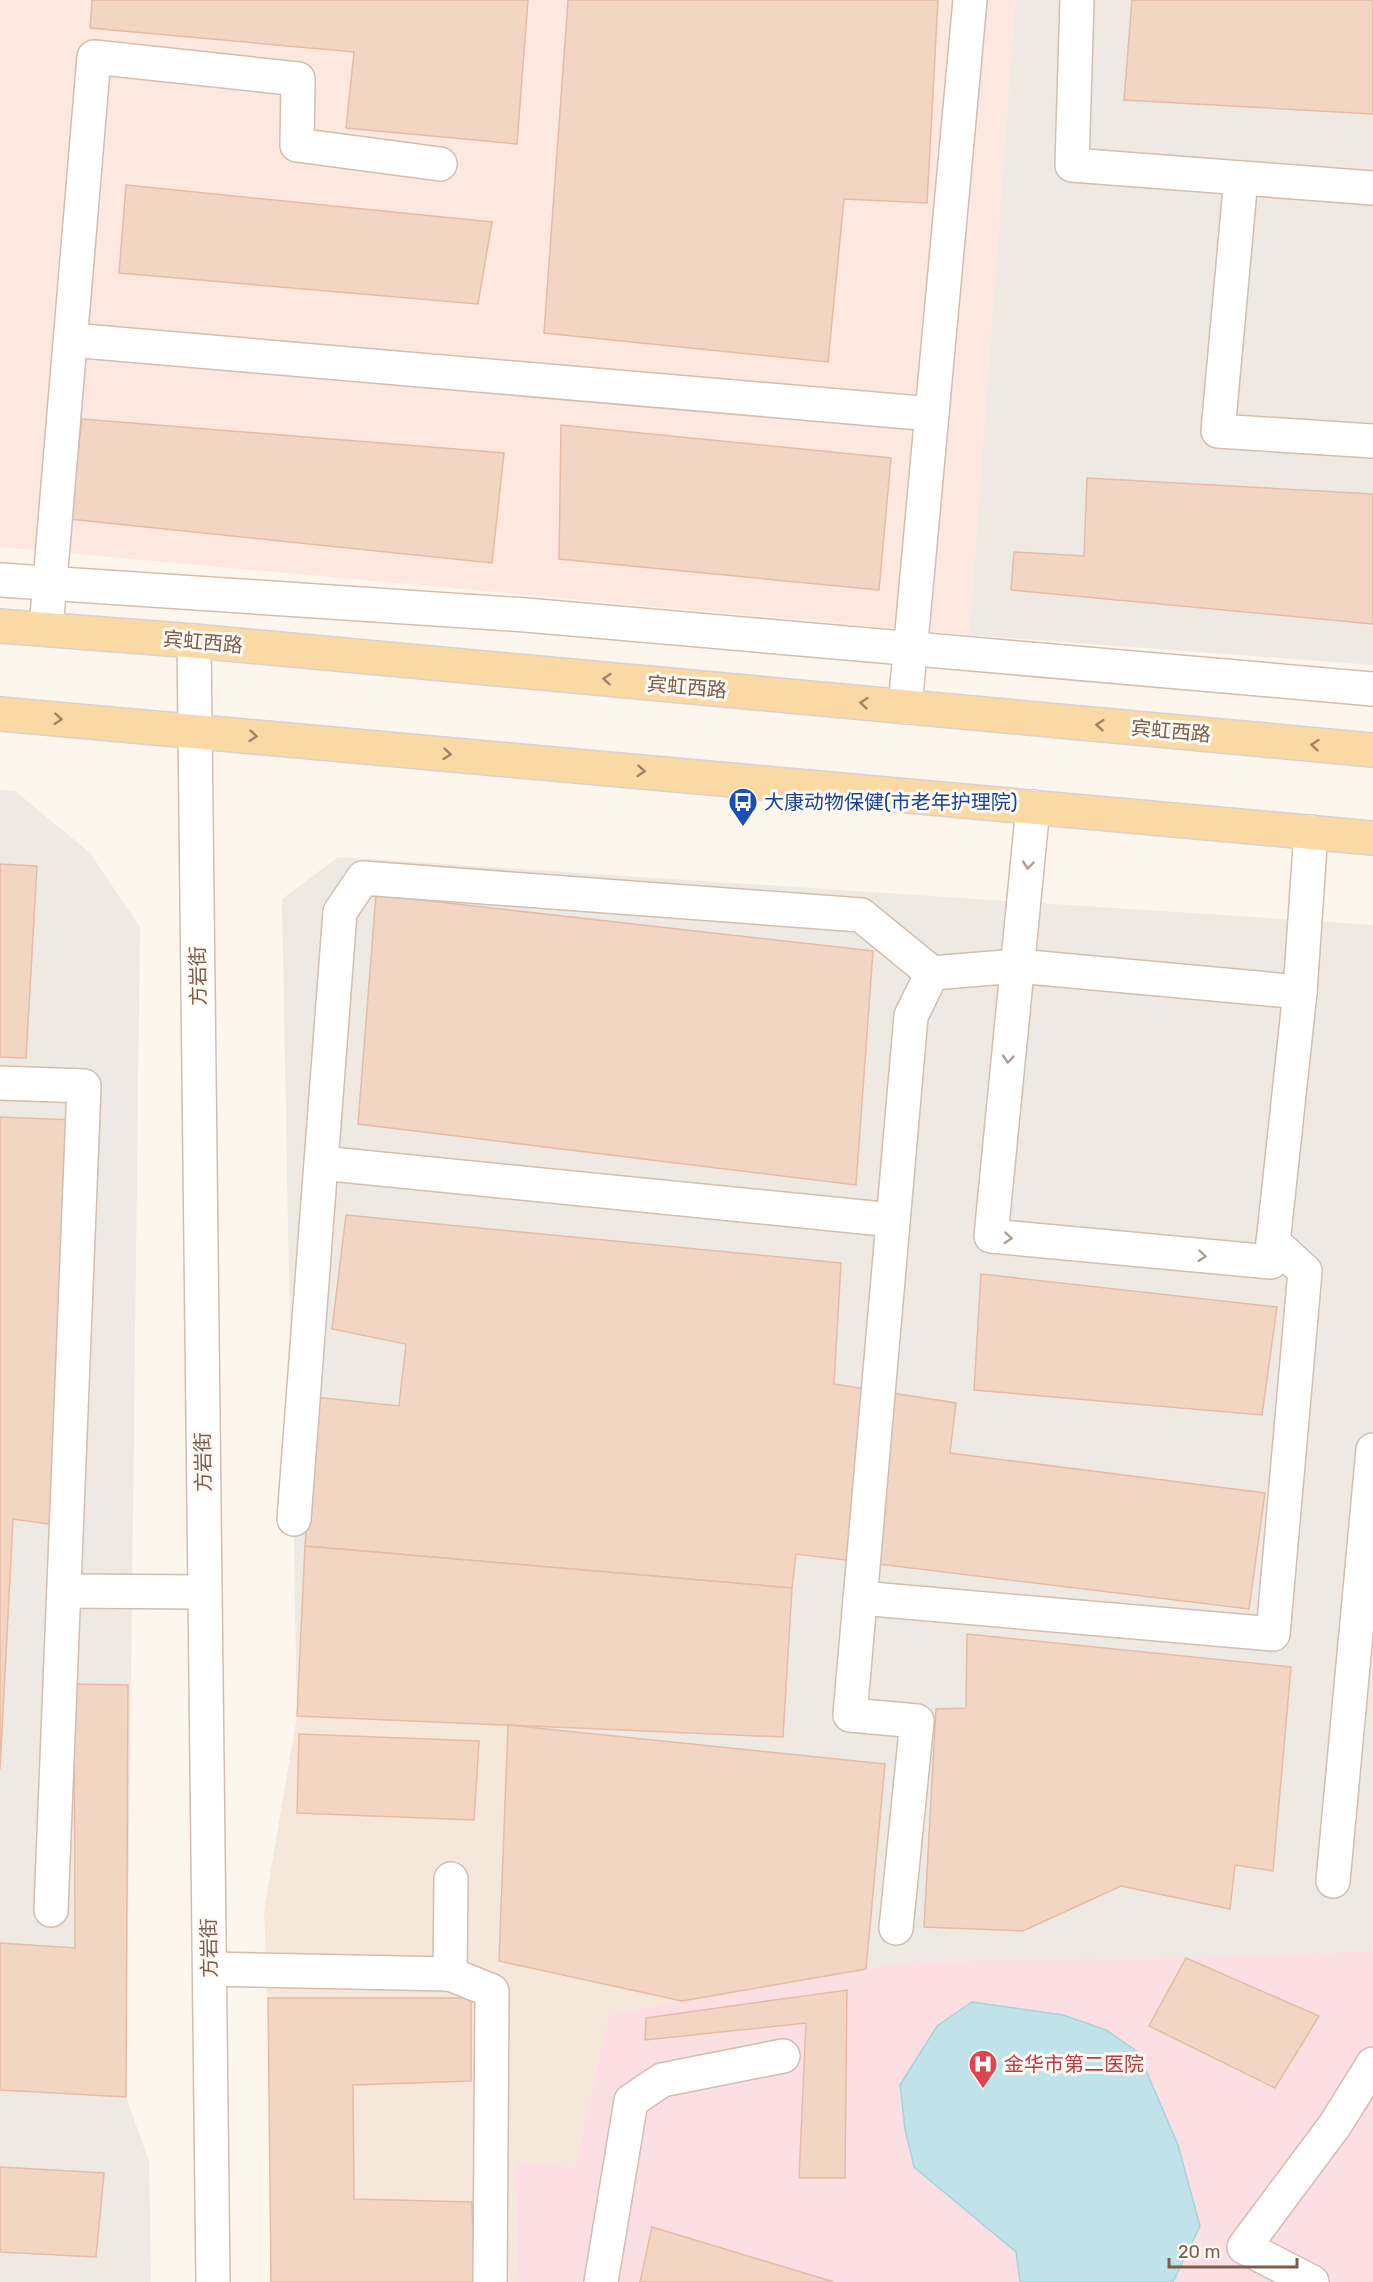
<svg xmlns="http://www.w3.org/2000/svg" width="1373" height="2282" font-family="Rubik,'Noto Sans SC',sans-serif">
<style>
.residential{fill:#f5e8da}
.commercial{fill:#fde8e0}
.industrial{fill:#efe9e4}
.medical{fill:#fbdfe3}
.water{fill:#bfe3e8;stroke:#a5d3da;stroke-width:1.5}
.building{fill:#f3d5c3;stroke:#e6bba3;stroke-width:1.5}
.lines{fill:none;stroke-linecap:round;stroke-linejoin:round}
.minor-casing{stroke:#d1beb0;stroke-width:36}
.major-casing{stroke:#dad1cd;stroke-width:36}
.minor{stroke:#fff;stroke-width:33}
.major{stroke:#fbd9a5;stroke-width:33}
.oneway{stroke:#a18267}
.oneway2{stroke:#af9d94}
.labels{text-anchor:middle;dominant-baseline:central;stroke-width:6;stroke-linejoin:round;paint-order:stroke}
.street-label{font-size:20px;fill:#7a5c4d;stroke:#fffaf3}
.transit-label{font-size:20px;fill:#164399;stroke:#fffaf3;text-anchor:start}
.health-label{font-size:20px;fill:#be3a42;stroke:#fffaf3;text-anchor:start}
</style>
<rect width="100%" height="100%" fill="#fdf6ec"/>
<path class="residential" d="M297,1716l211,9 -9,236 183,40 -73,13 -34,153 -59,-3 1,118h-240l-13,-372z"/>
<path class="commercial" d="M0,0h1015l-46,635 -969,-88z"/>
<g class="industrial">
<path d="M1015,0h358v665l-404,-30z"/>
<path d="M0,790l15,1 75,62 50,74 -14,1170 23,64 2,121h-151z"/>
<path d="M338,857l1035,68v1026l-187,7 -278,3 -226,40 -183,-40 8,-236 -210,-9 -15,-817z"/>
</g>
<path class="medical" d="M1373,1951v331h-856l-1,-119 59,4 34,-153 299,-53 278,-3z"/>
<path class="water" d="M972,2002l91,13 43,15 32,22 40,93 22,81 -27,56h-153l-4,-30 -102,-85 -9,-38 -5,-44 37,-59z"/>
<g class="building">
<path d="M92,0h436l-11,144 -171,-16 8,-76 -264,-24z"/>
<path d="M568,0h370l-11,203 -83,-4 -16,163 -284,-29z"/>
<path d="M1132,0h241v114l-249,-14z"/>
<path d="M126,185l366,37 -14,82 -359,-31z"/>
<path d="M82,419l422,34 -12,110 -422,-44z"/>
<path d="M561,425l330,33 -12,132 -320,-31z"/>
<path d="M1087,478l286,16v130l-362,-34 3,-38 70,4z"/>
<path d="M0,864l37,2 -11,192 -26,-1z"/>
<path d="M376,895l497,56 -17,234 -498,-61z"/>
<path d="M0,1117l100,4 -20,407 -67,-9 -13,250z"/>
<path d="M346,1215l495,48 -7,121 122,19 -6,50 315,40 -16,116 -453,-55 -4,34 -487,-42 10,-149 84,9 7,-62 -74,-15z"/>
<path d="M981,1274l296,33 -15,108 -288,-25z"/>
<path d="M305,1546l487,42 -9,149 -486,-21z"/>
<path d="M967,1634l324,33 -18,204 -38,-6 -5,44 -109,-23 -98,45 -99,-4 12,-218 30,-1z"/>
<path d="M74,1684l54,1 -2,412 -126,-7v-147l75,5z"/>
<path d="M508,1725l377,39 -19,205 -184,32 -183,-40z"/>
<path d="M299,1734l180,7 -5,79 -177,-7z"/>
<path d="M1186,1958l133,58 -44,72 -126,-62z"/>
<path d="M847,1990l-2,188h-46l7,-155 -161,17 1,-22z"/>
<path d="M268,1998h203v83l-118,4 1,114 118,3 2,80h-203z"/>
<path d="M0,2167l104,6 -8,84 -96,-5z"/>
<path d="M652,2227l182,55h-194z"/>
</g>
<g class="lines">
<g class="minor-casing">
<g id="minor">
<path d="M1077,0l-5,165 301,23"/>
<path d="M1241,178l-23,253 155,10"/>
<path d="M71,340l861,74"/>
<path d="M0,580l526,35 847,74"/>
<path d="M46,629l48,-572 204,22 -1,66 143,19"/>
<path d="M194,641l19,1641"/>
<path d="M905,707l65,-707"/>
<path d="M1033,807l-42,429 280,26 29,-270 11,-160"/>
<path d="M0,1083l84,3 -33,824"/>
<path d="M321,1163l572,57"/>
<path d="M294,1519l46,-607 23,-34 498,37 71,58"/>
<path d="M64,1591l141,1"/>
<path d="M860,1598l413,36 32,-363 -32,-29"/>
<path d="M451,1879l-1,95 42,17 -2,291"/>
<path d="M1333,1881l40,-431"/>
<path d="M896,1928l21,-207 -67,-6 61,-699 21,-43 85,-7 283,26"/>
<path d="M210,1969l240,5"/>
<path d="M601,2282l30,-181 31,-21 121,-24"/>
<path d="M1312,2282l-68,-35 91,-122 38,-61"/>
</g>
</g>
<g class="major-casing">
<g id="major">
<path d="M0,626l194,15 1179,109"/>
<path d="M0,714l1373,124"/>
</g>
</g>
<use href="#minor" class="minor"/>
<use href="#major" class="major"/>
</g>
<defs><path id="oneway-chevron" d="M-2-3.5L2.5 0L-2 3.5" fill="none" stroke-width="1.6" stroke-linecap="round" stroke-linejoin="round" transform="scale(1.5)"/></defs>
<g class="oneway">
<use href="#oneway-chevron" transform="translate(607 679) rotate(-175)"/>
<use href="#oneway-chevron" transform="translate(864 703) rotate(-175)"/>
<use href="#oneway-chevron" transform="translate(58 719) rotate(5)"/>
<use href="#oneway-chevron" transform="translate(1100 725) rotate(-175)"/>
<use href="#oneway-chevron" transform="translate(253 736) rotate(5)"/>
<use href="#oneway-chevron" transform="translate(1315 745) rotate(-175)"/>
<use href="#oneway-chevron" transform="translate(447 754) rotate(5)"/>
<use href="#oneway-chevron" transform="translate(641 771) rotate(5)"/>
</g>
<g class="oneway2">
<use href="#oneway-chevron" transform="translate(1028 865) rotate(96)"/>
<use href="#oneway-chevron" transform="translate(1008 1059) rotate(96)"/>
<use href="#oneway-chevron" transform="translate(1008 1238) rotate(5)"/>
<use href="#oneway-chevron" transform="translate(1202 1256) rotate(5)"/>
</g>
<defs>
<g id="bus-pin" transform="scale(1.5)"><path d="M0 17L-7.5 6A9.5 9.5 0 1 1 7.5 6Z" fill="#1a4fb4" stroke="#fffaf3"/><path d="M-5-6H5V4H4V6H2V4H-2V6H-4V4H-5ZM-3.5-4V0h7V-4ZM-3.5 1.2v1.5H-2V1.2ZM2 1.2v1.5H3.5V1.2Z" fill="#fff"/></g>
<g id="hospital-pin" transform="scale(1.5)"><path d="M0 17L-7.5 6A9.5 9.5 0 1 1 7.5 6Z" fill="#e0444e" stroke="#fffaf3"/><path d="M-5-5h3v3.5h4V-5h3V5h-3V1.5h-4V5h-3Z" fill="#fff"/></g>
</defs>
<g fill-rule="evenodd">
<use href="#bus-pin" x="743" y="802"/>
<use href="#hospital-pin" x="983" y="2064"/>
</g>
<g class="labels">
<g class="street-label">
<text transform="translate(203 642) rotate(5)">宾虹西路</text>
<text transform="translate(687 687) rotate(5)">宾虹西路</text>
<text transform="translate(1171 731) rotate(5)">宾虹西路</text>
<text transform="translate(198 976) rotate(-91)">方岩街</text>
<text transform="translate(203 1462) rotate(-91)">方岩街</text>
<text transform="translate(209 1948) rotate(-91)">方岩街</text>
</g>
<g class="transit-label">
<text x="764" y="802">大康动物保健(市老年护理院)</text>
</g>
<g class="health-label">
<text x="1004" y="2064">金华市第二医院</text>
</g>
</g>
<path d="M1169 2258v9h128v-9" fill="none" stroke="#7a5c4d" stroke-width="3"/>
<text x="1178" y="2258" font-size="18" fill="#7a5c4d" stroke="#fffaf3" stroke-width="4.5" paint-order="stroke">20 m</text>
</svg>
